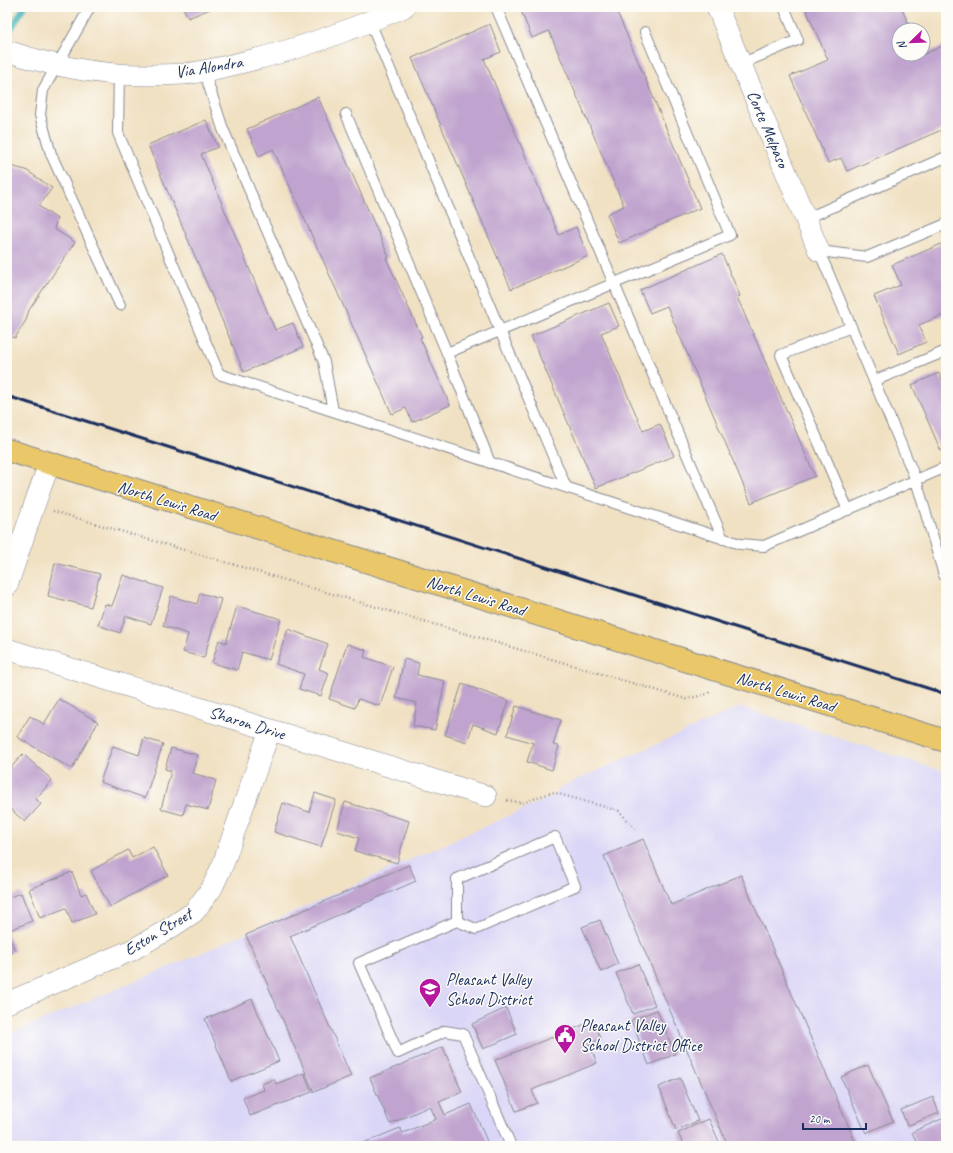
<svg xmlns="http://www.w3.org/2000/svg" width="953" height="1153" font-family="Caveat,sans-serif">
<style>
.built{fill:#dad6f7}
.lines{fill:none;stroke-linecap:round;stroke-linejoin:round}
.stream{stroke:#48b7be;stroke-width:6}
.building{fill:#c0a3ce}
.lane-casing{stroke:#868890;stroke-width:12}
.street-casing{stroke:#868890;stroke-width:22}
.primary-casing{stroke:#868890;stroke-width:24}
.path{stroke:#868890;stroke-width:2.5;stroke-dasharray:1 3;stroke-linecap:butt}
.lane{stroke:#fff;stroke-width:10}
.street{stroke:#fff;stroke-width:21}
.primary{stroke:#eac769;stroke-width:22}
.rail{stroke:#1b2f5e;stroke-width:3}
.labels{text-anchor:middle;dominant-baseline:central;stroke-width:3;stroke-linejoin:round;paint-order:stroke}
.street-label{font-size:17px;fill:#1b2f5e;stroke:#fdfcf7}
.poi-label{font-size:17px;fill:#1b2f5e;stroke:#fdfcf7;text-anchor:start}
</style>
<rect width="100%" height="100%" fill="#fdfcf7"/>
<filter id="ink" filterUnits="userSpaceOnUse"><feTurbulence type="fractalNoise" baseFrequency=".025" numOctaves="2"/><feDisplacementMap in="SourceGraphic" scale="8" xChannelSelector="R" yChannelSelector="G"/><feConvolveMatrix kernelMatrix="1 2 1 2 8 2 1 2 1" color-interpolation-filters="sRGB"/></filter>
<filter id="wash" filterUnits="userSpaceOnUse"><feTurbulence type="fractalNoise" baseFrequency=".012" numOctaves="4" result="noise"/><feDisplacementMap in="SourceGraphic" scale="16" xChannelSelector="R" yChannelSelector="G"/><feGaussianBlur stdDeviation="0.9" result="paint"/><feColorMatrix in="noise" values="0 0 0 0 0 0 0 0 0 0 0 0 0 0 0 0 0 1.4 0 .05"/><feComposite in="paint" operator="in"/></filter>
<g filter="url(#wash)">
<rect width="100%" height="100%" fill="#f1e1c3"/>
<path class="built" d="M740,707l206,65v374h-939v-111l167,-70 379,-169 8,-9z"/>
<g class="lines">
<path class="stream" d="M7,36l17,-29"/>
</g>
<g id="blocks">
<g class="building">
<path d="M183,7h32l-27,11z"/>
<path d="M531,7h84l85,201 -81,35 -12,-29 17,-8 -75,-175 -17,7 -11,-27z"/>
<path d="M805,7h96l10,23h-12v24l23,1 23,-10 1,3v80l-99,43 -6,-13 -13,5 -38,-87 38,-16z"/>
<path d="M490,24l11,28 -17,7 75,176 17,-8 12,29 -77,33 -99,-231z"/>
<path d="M318,97l71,160 -3,1 36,79 -2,1 30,67 -38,17 -6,-14 -14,6 -119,-265 -14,7 -12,-27z"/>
<path d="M206,120l12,27 -17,7 74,176 18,-7 10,24 -59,25 -96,-227z"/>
<path d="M7,162l7,5 12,3 26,18 -13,18 18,13 -3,10 21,13 -46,68 -3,10 -11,18 -8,-3z"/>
<path d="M946,242v72l-27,11 7,17 -27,12 -25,-58 27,-11 -9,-20z"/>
<path d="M722,254l18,42 -3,1 78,179 -64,27 -84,-197 -17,7 -10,-23z"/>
<path d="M609,303l10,23 -18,7 42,98 17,-7 14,32 -78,32 -65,-152z"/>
<path d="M939,373l7,16v60l-5,2 -29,-66z"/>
<path d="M55,563l45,11 -9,33 -43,-11z"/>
<path d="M123,575l40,13 -12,36 -25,-8 -6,17 -22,-8 7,-21 7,2z"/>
<path d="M200,593l21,6 -17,59 -21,-6 5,-18 -25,-8 8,-30 26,8z"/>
<path d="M237,606l44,13 -12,41 -27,-8 -5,18 -25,-7 7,-23 7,3z"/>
<path d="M288,629l40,15 -9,25 10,4 -8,23 -22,-7 5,-15 -28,-10z"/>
<path d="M347,644l19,6 -2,7 29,10 -13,39 -22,-7 -3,9 -26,-9z"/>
<path d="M404,659l15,4 -2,12 28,6 -10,49 -22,-4 4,-23 -21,-5z"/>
<path d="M462,684l47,17 -11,32 -25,-9 -6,18 -22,-7z"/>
<path d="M59,699l39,23 -26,47 -55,-32 13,-21 14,8z"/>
<path d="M516,706l45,14 -8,25 6,1 -7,24 -25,-8 6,-19 -26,-8z"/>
<path d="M144,738l19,6 -18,54 -45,-16 13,-36 26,9z"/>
<path d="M171,748l27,7 -6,18 24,7 -8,30 -22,-6 -3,11 -22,-6 10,-38 -6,-2z"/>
<path d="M23,754l29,26 -16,19 5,5 -16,18 -18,-16v-34z"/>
<path d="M315,793l21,7 -15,47 -47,-15 9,-29 26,9z"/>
<path d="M345,802l64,19 -12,42 -42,-12 4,-13 -22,-7z"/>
<path d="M643,839l28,66 70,-30 116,271h-129l-124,-290z"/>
<path d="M153,847l15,28 -58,32 -19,-36 37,-21 4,8z"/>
<path d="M409,865l7,16 -126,55 61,140 -37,16 -68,-157z"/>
<path d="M72,872l9,23 5,-2 9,21 -23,9 -6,-15 -26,10 -11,-29z"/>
<path d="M21,893l11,28 -25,10v-33z"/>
<path d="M600,920l18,44 -17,8 -19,-45z"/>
<path d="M7,932l8,19 -8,3z"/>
<path d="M638,964l17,41 -22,9 -17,-41z"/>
<path d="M252,999l27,62 -48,20 -26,-62z"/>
<path d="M506,1008l11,26 -34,15 -11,-25z"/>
<path d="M657,1010l18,44 -26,11 -18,-45z"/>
<path d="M593,1021l8,18 -12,5 8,19 -65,27 5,13 -21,8 -21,-51z"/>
<path d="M443,1047l19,45 -23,10 6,13 26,-11 18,42h-133l44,-18 3,5 33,-14 -6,-13 -40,18 -20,-46z"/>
<path d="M868,1065l25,56 -27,12 -25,-56z"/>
<path d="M304,1073l8,19 -62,24 -7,-18 21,-8 -2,-6 12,-5 2,5z"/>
<path d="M680,1078l18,43 -22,9 -17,-43z"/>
<path d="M933,1097l6,16 -32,13 -6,-16z"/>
<path d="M944,1118l2,6v22h-28l-6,-14z"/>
<path d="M709,1119l12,27h-37l-6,-13z"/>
<path d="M897,1143l2,3h-10z"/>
</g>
</g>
</g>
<g filter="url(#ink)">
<use href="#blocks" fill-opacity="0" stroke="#868890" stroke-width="1"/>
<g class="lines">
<g class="lane-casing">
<g id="lane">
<path d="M90,7l-47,83 -3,25 11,39 69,151"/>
<path d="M496,7l227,532"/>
<path d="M370,22l196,465"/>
<path d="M740,64l58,-24 -14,-33"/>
<path d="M204,71l19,58 101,233 9,49"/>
<path d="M119,73l-1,60 101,241 521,170 24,2 182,-79"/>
<path d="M346,114l101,239"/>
<path d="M805,219l141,-62"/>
<path d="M874,381l72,-30"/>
<path d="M490,463l-43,-110 283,-118 -85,-203"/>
<path d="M848,510l-67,-155 70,-28"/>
<path d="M944,575l-28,-95 -97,-229 48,6 79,-33"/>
<path d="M457,921v-42l98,-42 20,49 -99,43 -19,-8 -98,42 39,90 47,-22 18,3 48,112"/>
</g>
</g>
<g class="street-casing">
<g id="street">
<path d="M717,7l102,244"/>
<path d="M7,51c21,7 43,13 65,17 34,7 77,8 112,6 20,-2 40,-7 60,-12 57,-13 106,-32 160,-55"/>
<path d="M7,586l27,-80 15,-42"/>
<path d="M7,649l479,147"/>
<path d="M7,1003l125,-53 35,-20 27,-18 18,-24 11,-24 47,-134"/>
</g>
</g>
<g class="primary-casing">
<path id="primary" d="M7,450l939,291"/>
</g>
<g class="path">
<path d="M7,497l7,2"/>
<path d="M53,511l633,188 22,-5 3,-4"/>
<path d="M507,800l16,3 29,-11 67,19 16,18"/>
</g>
<use href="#lane" class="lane"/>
<use href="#street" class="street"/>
<use href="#primary" class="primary"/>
<path class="rail" d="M7,396l939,298"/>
</g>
</g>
<defs>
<g id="school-pin" transform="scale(1.15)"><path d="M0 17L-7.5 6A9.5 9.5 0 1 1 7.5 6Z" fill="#b5179e" stroke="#fdfcf7"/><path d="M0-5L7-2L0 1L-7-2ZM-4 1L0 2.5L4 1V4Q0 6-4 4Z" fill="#fff"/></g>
<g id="civic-pin" transform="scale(1.15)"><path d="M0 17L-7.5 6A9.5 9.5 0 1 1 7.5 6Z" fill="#b5179e" stroke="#fdfcf7"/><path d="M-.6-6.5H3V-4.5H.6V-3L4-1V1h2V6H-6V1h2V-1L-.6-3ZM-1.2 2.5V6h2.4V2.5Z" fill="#fff"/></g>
</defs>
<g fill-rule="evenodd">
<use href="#school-pin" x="430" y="989"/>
<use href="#civic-pin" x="565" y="1035"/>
</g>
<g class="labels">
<g class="street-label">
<text transform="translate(209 67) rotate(-9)">Via Alondra</text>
<text transform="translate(768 129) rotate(67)">Corte Melpaso</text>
<text transform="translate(167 501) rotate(17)">North Lewis Road</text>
<text transform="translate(476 596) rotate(17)">North Lewis Road</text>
<text transform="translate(786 692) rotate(17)">North Lewis Road</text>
<text transform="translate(247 723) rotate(17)">Sharon Drive</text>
<text transform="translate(158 932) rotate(-31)">Eston Street</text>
</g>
<g class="poi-label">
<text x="446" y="979">Pleasant Valley<tspan x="446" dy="20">School District</tspan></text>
<text x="580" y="1025">Pleasant Valley<tspan x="580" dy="20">School District Office</tspan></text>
</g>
</g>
<rect width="953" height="1153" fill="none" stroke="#fdfcf7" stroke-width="24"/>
<g transform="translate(911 42) rotate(247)"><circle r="19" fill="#fdfcf7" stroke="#a3aaba"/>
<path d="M0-3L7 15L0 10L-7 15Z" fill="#b5179e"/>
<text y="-6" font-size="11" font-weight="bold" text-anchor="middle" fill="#1b2f5e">N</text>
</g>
<path d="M803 1123v6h63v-6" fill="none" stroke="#1b2f5e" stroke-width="2"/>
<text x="809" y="1123" font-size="12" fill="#1b2f5e" stroke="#fdfcf7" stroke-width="3" paint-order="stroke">20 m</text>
</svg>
